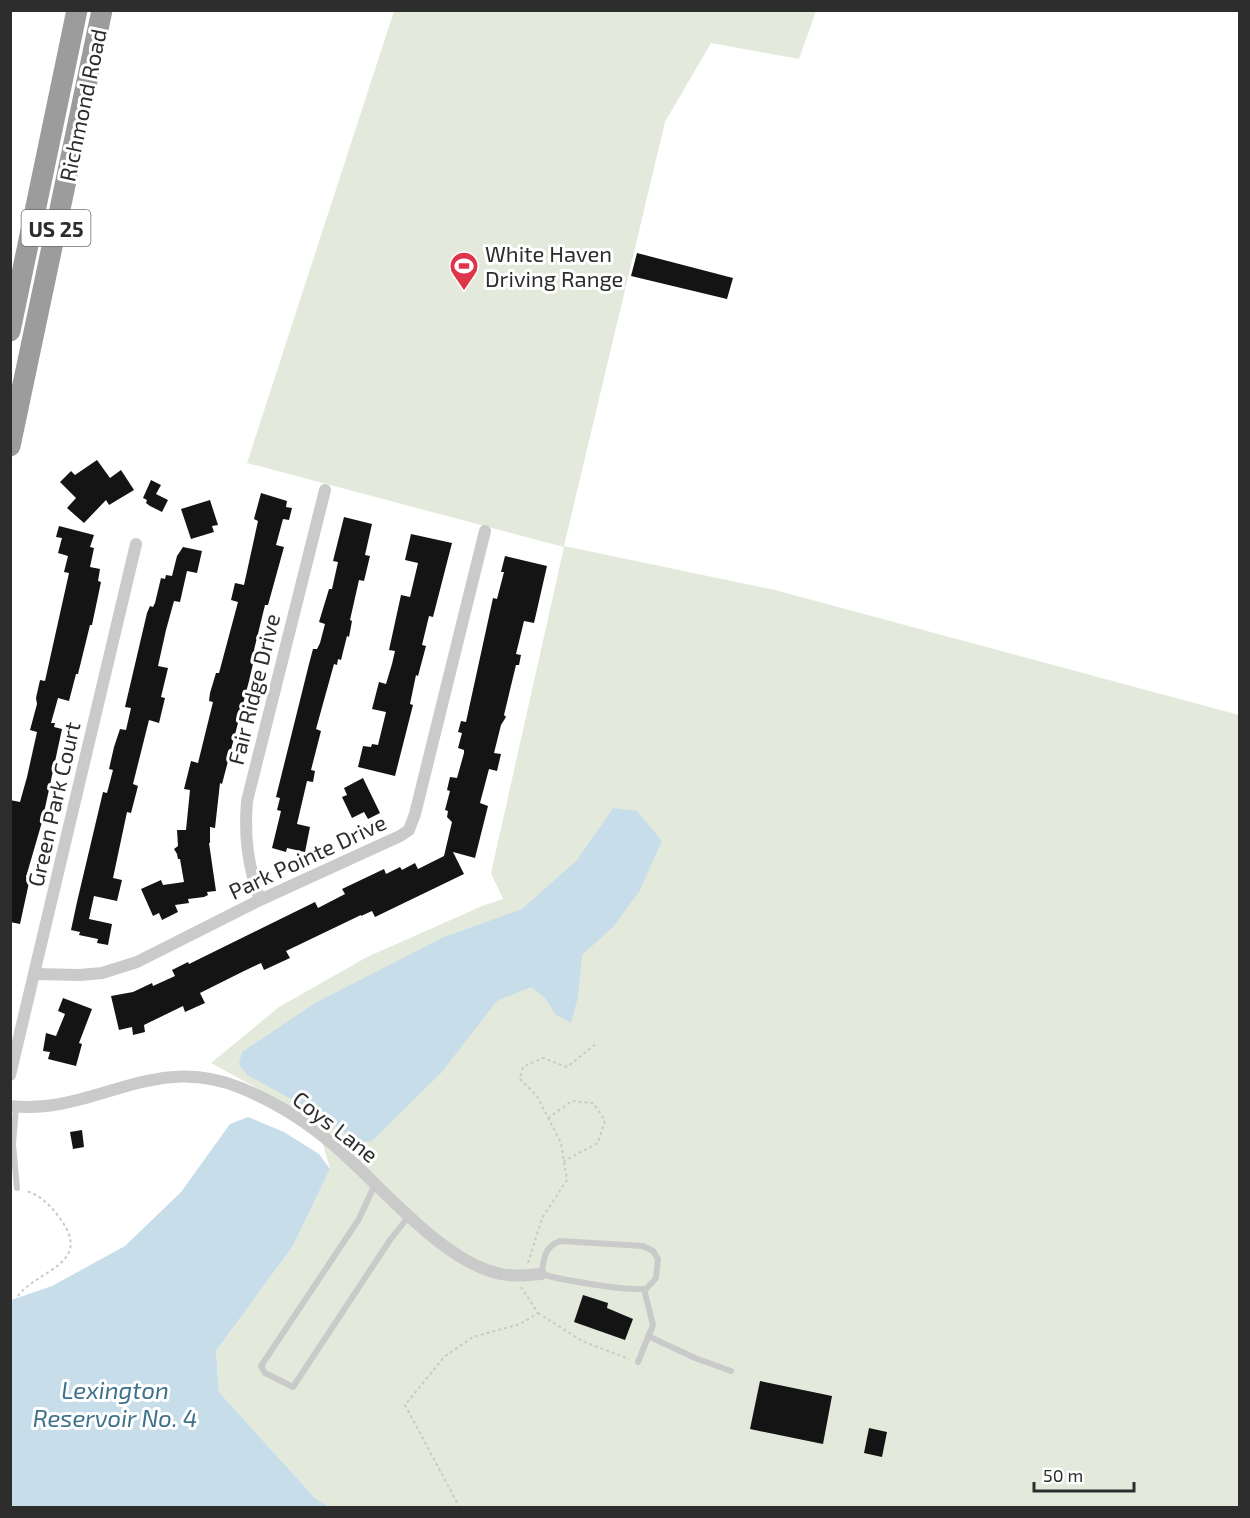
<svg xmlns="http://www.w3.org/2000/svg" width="1250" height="1518" font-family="'Exo 2',sans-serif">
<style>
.green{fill:#e4eadb}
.water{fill:#c7deea}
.building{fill:#141414}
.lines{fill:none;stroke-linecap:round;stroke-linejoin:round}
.path{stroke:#cacaca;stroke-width:2;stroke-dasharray:3 3;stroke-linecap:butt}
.service{stroke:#cacaca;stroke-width:6}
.minor{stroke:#cacaca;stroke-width:12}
.trunk{stroke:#9c9c9c;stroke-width:21}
.labels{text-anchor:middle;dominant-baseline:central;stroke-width:6;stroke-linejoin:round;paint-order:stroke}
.shield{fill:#fff;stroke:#6c6c6c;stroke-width:1.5}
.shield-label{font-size:21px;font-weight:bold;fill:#2d2d2d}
.street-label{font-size:22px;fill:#2d2d2d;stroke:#fff}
.poi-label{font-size:22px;fill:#2d2d2d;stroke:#fff;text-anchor:start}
.water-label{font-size:24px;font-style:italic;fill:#3e728c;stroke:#fff}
</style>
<rect width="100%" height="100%" fill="#fff"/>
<path class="green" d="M394,11h422l-17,48 -88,-16 -46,79 -101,424 211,44 464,125v792h-909l-15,-9 -96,-106 -3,-41 77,-105 37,-77 -12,-42 -21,-17 -86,-47 68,-56 88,-50 115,-51 21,-7 -12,-26 73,-326 -317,-84z"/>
<g class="water">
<path d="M613,808l24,3 25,30 -23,51 -26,35 -31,28 -4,42 -7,26 -15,-8 -11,-17 -14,-11 -34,14 -56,72 -69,68 -14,2 -38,-28 -73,-40 -8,-11 3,-12 73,-49 129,-66 78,-28 55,-49z"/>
<path d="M248,1117l36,15 35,22 11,15 -37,77 -77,105 3,41 96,106 15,9h-319v-207l41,-14 73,-40 56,-54 49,-68z"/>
</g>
<g class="building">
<path d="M637,253l96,25 -6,21 -96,-23z"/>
<path d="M97,460l13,18 11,-8 13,20 -25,15 -3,-5 -22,23 -17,-15 9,-10 -16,-16 11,-11 4,4z"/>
<path d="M151,480l10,5 -5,9 12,6 -6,12 -12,-6 -4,-3 1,-3 -4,-2z"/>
<path d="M261,493l26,8 -1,6 6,1 -3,12 -6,-1 -7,26 8,2 -16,58h-3l-11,45 2,1 -7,30 -27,103 -2,-1 -5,45 -5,-1v16h-1l7,48 -9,1 1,3 -4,2 -16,2 1,4 -14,2 3,7 -16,8 -3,-7 -6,3 -12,-27 20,-9 2,5 21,-3 -4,-23h-2l-1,-5 -3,-5 4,-3 -1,-16h9l4,-40 -6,-1 7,-28 7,2 15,-61 -4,-1 1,-8 6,-20h3l19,-71 -7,-2 4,-17 9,2 14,-64 -4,-2z"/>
<path d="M210,500l8,25 -6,1 2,6 -23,7 -10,-30z"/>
<path d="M344,517l28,7 -7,31 5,1 -6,25 -5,-1 -9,40 2,1 -3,16 -2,-1 -6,24 -3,-1 -1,6 -3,-1 -18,65 5,2 -10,39 4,1 -2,11 -6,-1 -10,43 13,3 -5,25 -18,-4 -1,4 -14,-4 9,-37 -4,-1 3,-12 -4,-1 33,-133 4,-15h4l3,-6 5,-19 -6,-2 10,-33h3l6,-27 -5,-1z"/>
<path d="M59,526l35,9 -4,12 4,1 -4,19 10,2 -2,12 3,1 -9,43h-2l-12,49h-2l-7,27 -11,-3 -7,25h4l-1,4 8,2 -20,93 -16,55 4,1 -10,46 -10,-2v-122l10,2 7,-25 10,-45 -7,-2 7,-26 -1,-6 4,-18 5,1 24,-108 -5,-1 4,-16 -10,-3 4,-15 -6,-1z"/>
<path d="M411,534l41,9 -19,74 -4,-1 -7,29 4,1 -8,30 -2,-1 -6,29 3,1 -18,71 -37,-9 5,-21 8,1 1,-3 6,1 8,-33 -14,-3 7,-27 7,2 6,-20 3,-13 -6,-1 12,-55 9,2 8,-34 -13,-3z"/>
<path d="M183,547l19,4 -5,22 -10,-2 -7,31 -6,-1 -8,29 -8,36 10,2 -7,29 4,1 -6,25 -10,-3 -16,64 5,2 -7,27 -4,-1 -14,66 9,2 -5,21 -23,-5 -5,23 23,5 -4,21 -11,-2 1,-4 -19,-4 1,-3 -9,-2 6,-28 26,-110 4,1 6,-23 -4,-1 5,-22 6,-18 6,1 5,-22 -6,-1 22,-94 3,-7 3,1 2,-4 6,-25 4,1 1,-4 6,1 5,-20z"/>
<path d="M505,556l42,10 -13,57 -10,-2 -8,33 5,1 -2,10h-3l-12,50 2,2 -5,8 -7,28 7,1 -4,17 -8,-2 -9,34 8,3 -13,52 -22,-6 11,22 -89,43 -3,-6 -11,5v-1l-75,36 4,7 -26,12 -3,-7 -19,9 -42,21 5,10 -20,9 -2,-6 -39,19 1,7 -12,3 -1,-8 -13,3 -8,-34 22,-4 19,-9 1,3 22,-10 -3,-6 16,-8 1,2 126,-62 3,6 27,-14 -3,-5 42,-20 2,5 14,-7 2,3 13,-7 3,6 26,-13 8,-34 -5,-5 1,-6 -3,-1 5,-19 -3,-1 3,-13 7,1 7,-25v-3l-6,-2 4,-15 -4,-1 3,-11 5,1 27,-124 4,1 7,-27h-3z"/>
<path d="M363,778l17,35 -12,6 -4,-7 -12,6 -10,-21 5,-2 -3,-7z"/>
<path d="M63,998l29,11 -13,34 3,1 -6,22 -28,-7 2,-7 -7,-1 3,-18 10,3 9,-22 -7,-3z"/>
<path d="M82,1130l2,17 -11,2 -3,-17z"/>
<path d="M583,1295l25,8 -1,5 26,11 -8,21 -51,-18z"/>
<path d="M760,1381l72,15 -9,48 -73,-15z"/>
<path d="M869,1428l18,4 -5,25 -18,-4z"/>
</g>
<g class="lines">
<g class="path">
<path d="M548,1118l24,-17 21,2 12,17 -7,23 -34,18"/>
<path d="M528,1263l14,-45 25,-38 -6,-37 -24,-47 -17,-17 3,-12 20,-9 24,9 30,-24"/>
<path d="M18,1296c19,-26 75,-32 43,-76 -8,-12 -20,-25 -35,-29"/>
<path d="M538,1313l44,28 47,18"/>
<path d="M460,1508l-55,-103 39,-48 29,-20 47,-13 18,-11 -17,-26"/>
</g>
<g class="service">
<path d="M16,1107l-3,37 4,44"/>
<path d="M375,1184l-16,35 -98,147 4,7 28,14 97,-147 19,-24"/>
<path d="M560,1241l83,5 10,5 5,8 -2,19 -9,10c-14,5 -89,-9 -106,-14 4,-16 2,-26 19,-33z"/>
<path d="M648,1336l47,22 36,13"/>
<path d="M638,1362l15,-37 -9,-36"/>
</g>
<g class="minor">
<path d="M260,900c-12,-34 -16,-63 -13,-99l78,-311"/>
<path d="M34,974l46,1 22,-2 35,-11 123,-62 140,-64 9,-6 6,-16 70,-283"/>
<path d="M10,1075l126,-531"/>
<path d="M10,1106c84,10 142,-55 231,-18 39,16 75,40 106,69 40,36 100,107 154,117 13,3 27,1 40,0"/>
</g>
<g class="trunk">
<path d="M10,331l67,-321"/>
<path d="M10,446l92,-436"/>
</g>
</g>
<defs>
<g id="stadium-pin" transform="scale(1.5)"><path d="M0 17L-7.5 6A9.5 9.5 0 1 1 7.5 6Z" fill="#df344a" stroke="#fff"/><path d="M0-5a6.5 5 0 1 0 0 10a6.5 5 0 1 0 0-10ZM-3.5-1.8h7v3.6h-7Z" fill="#fff"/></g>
</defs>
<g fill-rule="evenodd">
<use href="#stadium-pin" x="464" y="266"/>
</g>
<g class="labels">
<rect class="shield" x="21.5" y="210" width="69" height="36" rx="4.5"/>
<g class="shield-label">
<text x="56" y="228">US 25</text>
</g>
<g class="street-label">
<text transform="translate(82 105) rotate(-78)">Richmond Road</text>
<text transform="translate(253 689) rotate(-76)">Fair Ridge Drive</text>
<text transform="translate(53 804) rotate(-77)">Green Park Court</text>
<text transform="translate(307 856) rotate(-25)">Park Pointe Drive</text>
<text transform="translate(336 1126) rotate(38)">Coys Lane</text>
</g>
<g class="poi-label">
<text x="485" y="253">White Haven<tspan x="485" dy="25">Driving Range</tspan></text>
</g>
<g class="water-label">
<text x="115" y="1389">Lexington<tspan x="115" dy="28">Reservoir No. 4</tspan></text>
</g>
</g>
<rect width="1250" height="1518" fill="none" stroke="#2d2d2d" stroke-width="24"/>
<path d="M1034 1482v9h100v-9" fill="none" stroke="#2d2d2d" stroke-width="3"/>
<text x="1043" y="1482" font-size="18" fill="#2d2d2d" stroke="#ffffff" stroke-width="4.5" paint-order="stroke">50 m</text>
</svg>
